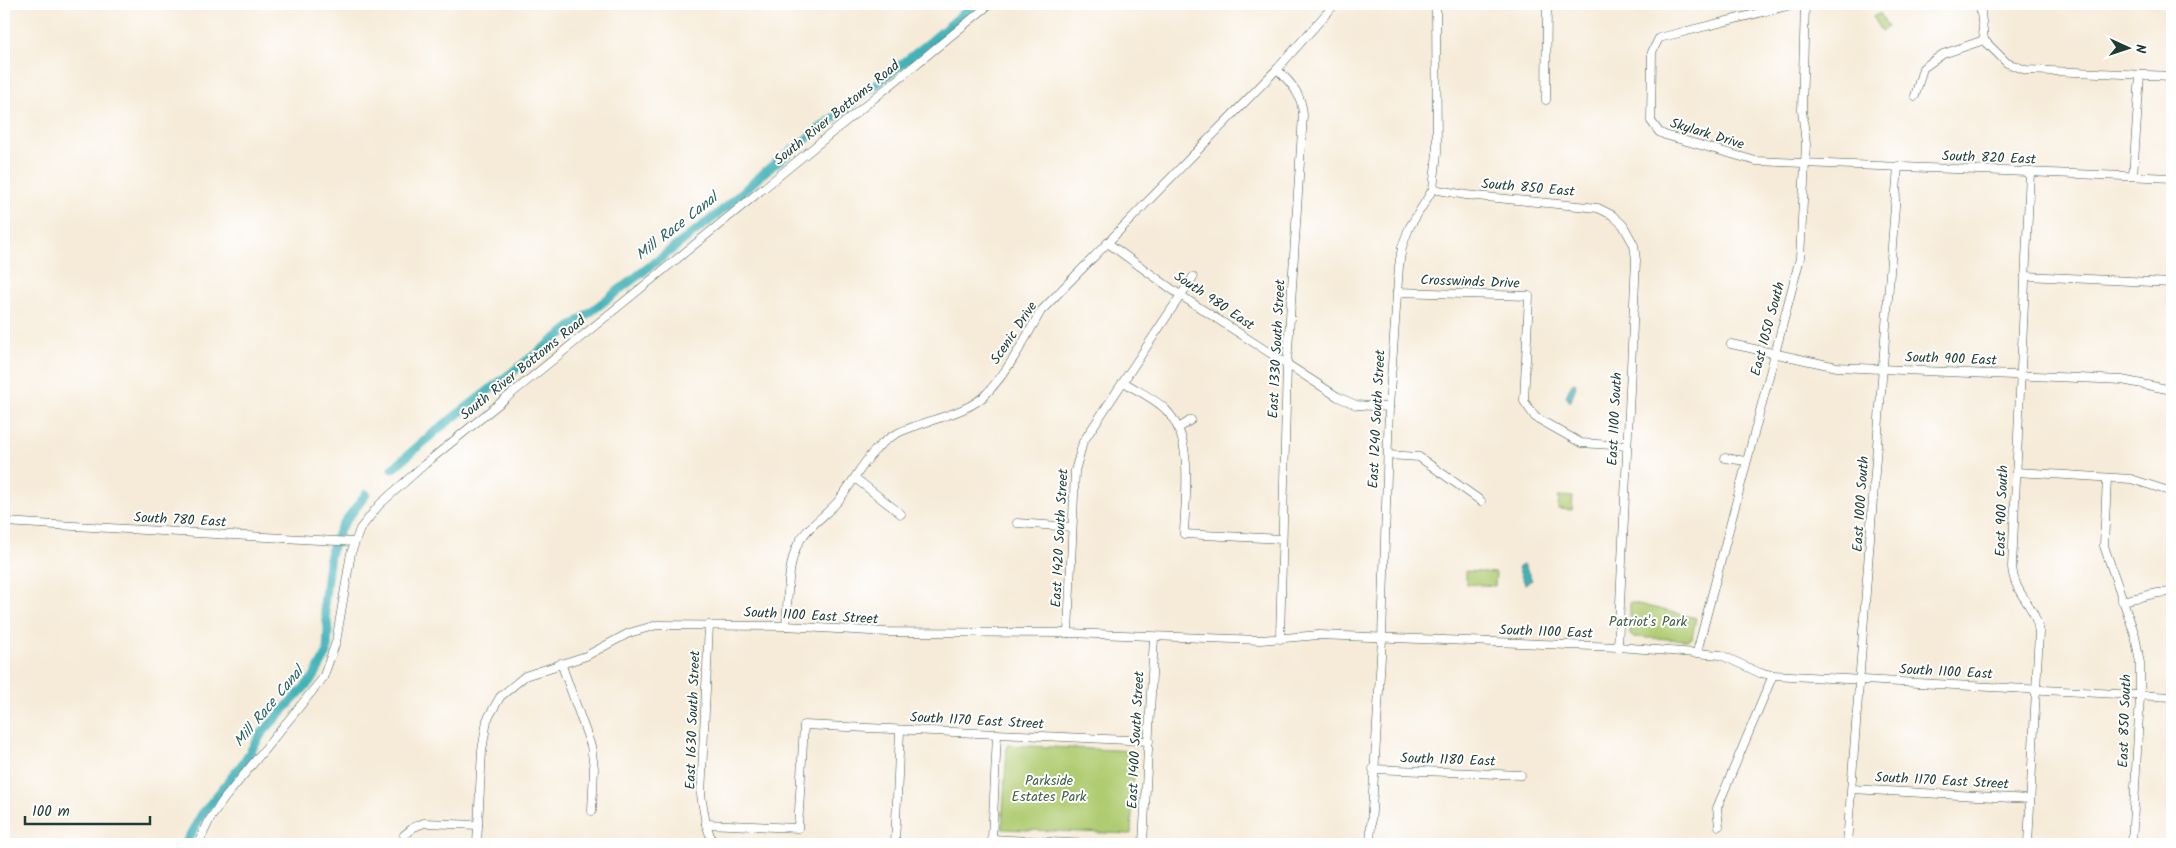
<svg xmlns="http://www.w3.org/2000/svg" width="2176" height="848" font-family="Kalam,sans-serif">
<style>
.green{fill:#b0cc72;stroke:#688453}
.water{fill:#42b2b9;stroke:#307876}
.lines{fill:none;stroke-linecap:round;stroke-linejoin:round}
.canal{stroke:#42b2b9;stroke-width:9}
.minor-casing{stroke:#3f574d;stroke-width:9}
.minor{stroke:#fff;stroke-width:8}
.labels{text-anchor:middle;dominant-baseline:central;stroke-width:4;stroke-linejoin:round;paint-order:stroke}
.street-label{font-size:14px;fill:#1f3d34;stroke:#fff}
.park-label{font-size:14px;fill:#436144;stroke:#fff}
.water-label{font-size:15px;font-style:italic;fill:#2b6663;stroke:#fff}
</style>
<rect width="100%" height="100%" fill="#fff"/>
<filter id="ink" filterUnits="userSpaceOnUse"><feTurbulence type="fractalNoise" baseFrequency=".02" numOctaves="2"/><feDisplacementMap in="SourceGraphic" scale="10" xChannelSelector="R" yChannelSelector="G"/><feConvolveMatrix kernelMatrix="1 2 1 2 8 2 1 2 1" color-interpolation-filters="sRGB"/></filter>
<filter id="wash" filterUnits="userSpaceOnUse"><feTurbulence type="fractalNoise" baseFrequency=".0096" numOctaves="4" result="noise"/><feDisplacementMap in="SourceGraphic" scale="20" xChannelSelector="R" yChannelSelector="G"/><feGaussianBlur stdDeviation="1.12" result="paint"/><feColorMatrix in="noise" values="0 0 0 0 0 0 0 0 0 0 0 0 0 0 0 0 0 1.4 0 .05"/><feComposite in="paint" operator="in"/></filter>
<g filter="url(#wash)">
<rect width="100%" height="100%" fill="#f6ebd8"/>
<g class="green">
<path d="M1880,13l8,14 -6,4 -9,-14z"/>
<path d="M1559,496l14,1 -1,13 -14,-1z"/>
<path d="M1466,571l30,2 -1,13 -29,-2z"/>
<path d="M1630,602l66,16 -4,20 -5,2 -54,-3 -3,-2z"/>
<path d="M1007,745l128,6 -4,83 -129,-5z"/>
</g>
<g class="water">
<path d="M1572,383h3l1,3 -5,15h-2l-3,-5z"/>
<path d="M1524,564l8,16 -7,4 -7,-16z"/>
</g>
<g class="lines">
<g class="canal">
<path d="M392,469l45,-39 282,-217 48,-43 163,-128 45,-38"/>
<path d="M185,844l17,-30 41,-51 19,-30 51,-55 14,-25 1,-25 -4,-23 6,-51 11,-27 25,-33"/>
</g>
</g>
</g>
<g filter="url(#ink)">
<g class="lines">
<g class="minor-casing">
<g id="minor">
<path d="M1795,4l-136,34 -7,14 -1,69 8,11 6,3 91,26 416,17"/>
<path d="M1980,4l4,36"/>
<path d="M1984,40l23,23 19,7 146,6"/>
<path d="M1277,69c14,14 25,25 26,46l-16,250 -7,274"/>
<path d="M1915,96l8,-28 20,-14 41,-14"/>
<path d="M1546,100l1,-96"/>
<path d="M2133,176l7,-101"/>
<path d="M1433,189l33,6 132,13 14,7 11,10 11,20 2,15 -18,387"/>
<path d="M1109,244l71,51 158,102 18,8 33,2"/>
<path d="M2025,276l147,7"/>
<path d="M1397,292l132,4 -5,105 11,16 46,26 46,3"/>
<path d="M1731,344l106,23 285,13 50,10"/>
<path d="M1124,382c13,9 32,17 42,28 29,29 19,87 18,124l98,5"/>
<path d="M1179,428l12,-8"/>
<path d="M1388,455l31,2 62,44"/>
<path d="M1725,458l21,3"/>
<path d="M2016,472l115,7 41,13"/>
<path d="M855,478l46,36"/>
<path d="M2107,478l-3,68 31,89 5,28v33l-8,148"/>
<path d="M4,522l350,20"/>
<path d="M1017,523l55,4"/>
<path d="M2122,601l36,-8 14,-1"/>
<path d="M709,625l-8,170 5,29 7,20"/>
<path d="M786,626c2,-25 1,-55 10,-78 9,-21 29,-31 43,-48 19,-24 30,-53 59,-67 26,-13 71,-19 89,-40 22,-23 38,-54 54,-82l236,-242 58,-65"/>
<path d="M1068,633l7,-162 8,-29 110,-165"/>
<path d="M1697,652l103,-394 6,-114 -4,-34 3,-106"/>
<path d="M561,663l30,83 3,22 -2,43"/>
<path d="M997,735l-5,104 98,5"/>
<path d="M1373,769l148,6"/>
<path d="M1852,789l178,10"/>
<path d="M706,824l92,4 6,-103 345,16"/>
<path d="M1719,826l-2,-18 56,-133"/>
<path d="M404,835l10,-8 10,-4 54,2"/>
<path d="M198,844l12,-25 14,-20 99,-121 13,-36 15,-89 9,-24 19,-24 46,-41 565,-460"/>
<path d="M477,844l5,-93 5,-31 13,-23 25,-21 61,-20 43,-23 28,-8 129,1 101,6 181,1 193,7 58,-5 299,12 103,8 39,18 13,2 399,22"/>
<path d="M895,844l5,-114"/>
<path d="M1143,844l11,-207"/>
<path d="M1370,844l12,-205 7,-232 10,-141 3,-19 7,-19 24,-39 4,-36 -1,-149"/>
<path d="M1847,844l51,-678"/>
<path d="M2028,844l11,-212c-3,-27 -25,-37 -27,-65l18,-395"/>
</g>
</g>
<use href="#minor" class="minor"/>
</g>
</g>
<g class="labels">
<g class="street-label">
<text transform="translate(837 113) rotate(-39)">South River Bottoms Road</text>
<text transform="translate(1707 134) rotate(17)">Skylark Drive</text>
<text transform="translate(1989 158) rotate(2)">South 820 East</text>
<text transform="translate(1528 188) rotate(5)">South 850 East</text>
<text transform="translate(1470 282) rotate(2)">Crosswinds Drive</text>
<text transform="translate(1214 301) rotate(34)">South 980 East</text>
<text transform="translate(1768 329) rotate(-75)">East 1050 South</text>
<text transform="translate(1014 333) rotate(-56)">Scenic Drive</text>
<text transform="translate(1277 349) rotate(-87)">East 1330 South Street</text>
<text transform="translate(1951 359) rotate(2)">South 900 East</text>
<text transform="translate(523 368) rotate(-39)">South River Bottoms Road</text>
<text transform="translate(1377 419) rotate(-87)">East 1240 South Street</text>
<text transform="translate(1615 419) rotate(-87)">East 1100 South</text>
<text transform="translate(1861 504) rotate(-86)">East 1000 South</text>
<text transform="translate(2002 511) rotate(-88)">East 900 South</text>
<text transform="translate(180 520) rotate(3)">South 780 East</text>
<text transform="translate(1060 538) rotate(-87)">East 1420 South Street</text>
<text transform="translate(811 616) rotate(3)">South 1100 East Street</text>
<text transform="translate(1546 632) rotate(2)">South 1100 East</text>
<text transform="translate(1946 672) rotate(3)">South 1100 East</text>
<text transform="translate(693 720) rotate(-88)">East 1630 South Street</text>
<text transform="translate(977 721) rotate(3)">South 1170 East Street</text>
<text transform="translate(2125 721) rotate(-88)">East 850 South</text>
<text transform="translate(1136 740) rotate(-87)">East 1400 South Street</text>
<text transform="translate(1448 760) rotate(2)">South 1180 East</text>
<text transform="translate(1942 781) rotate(3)">South 1170 East Street</text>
</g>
<g class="park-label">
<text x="1648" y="622">Patriot's Park</text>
<text x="1049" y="781">Parkside<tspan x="1049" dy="16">Estates Park</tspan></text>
</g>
<g class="water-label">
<text transform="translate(677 227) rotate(-38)">Mill Race Canal</text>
<text transform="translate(269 707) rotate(-50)">Mill Race Canal</text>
</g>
</g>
<rect width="2176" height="848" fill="none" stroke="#fff" stroke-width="20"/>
<g transform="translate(2128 48) rotate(93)" stroke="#ffffff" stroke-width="4" paint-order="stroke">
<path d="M0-4L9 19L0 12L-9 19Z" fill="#1f3d34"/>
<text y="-8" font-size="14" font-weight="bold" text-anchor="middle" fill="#1f3d34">N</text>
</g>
<path d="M25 816v8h125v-8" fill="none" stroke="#1f3d34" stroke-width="2.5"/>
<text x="32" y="816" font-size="15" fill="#1f3d34" stroke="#ffffff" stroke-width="4" paint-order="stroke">100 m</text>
</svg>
